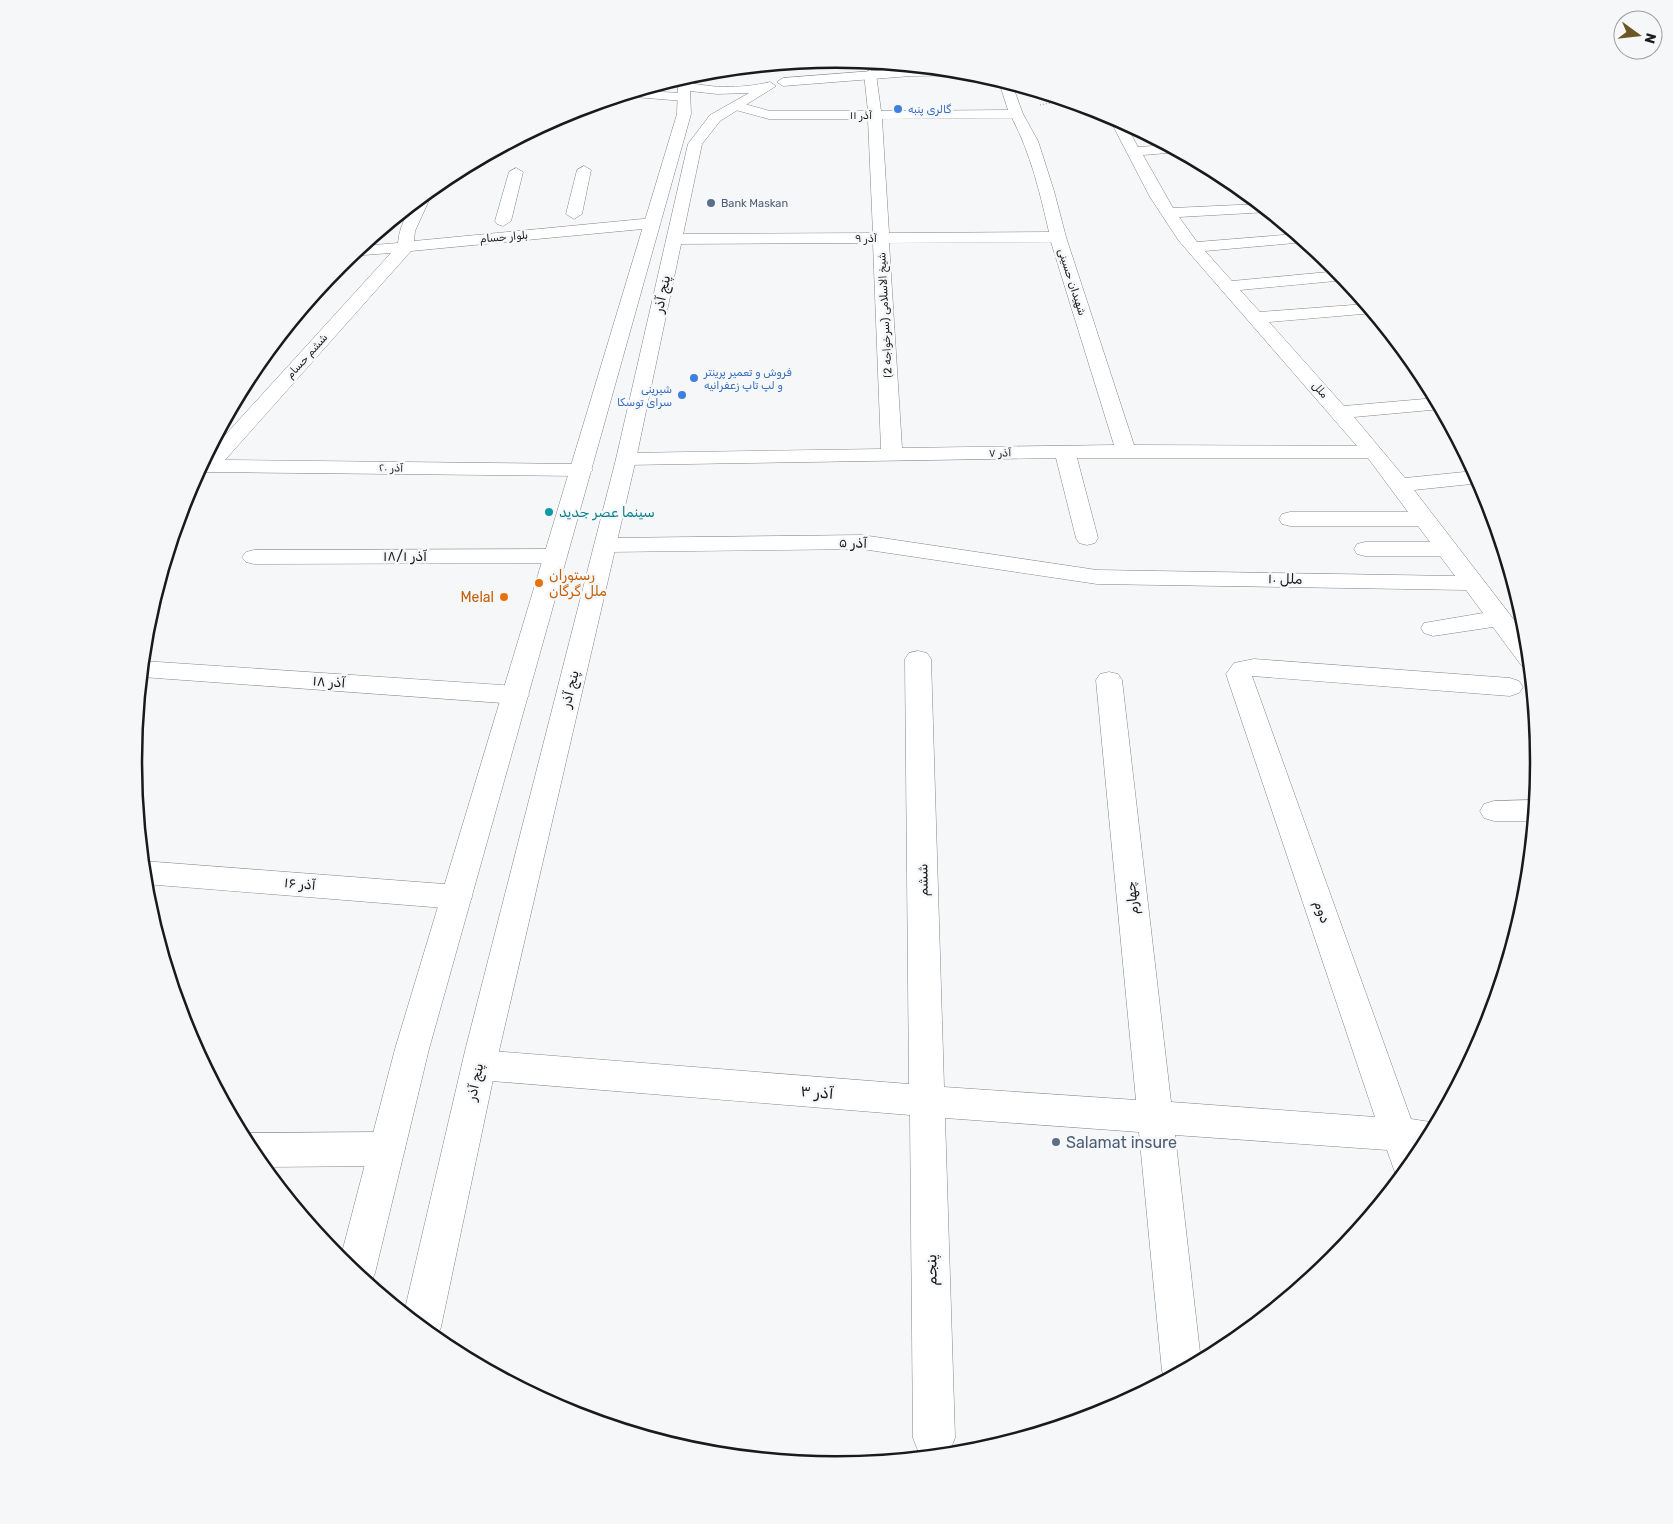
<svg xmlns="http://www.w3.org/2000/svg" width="1673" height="1524" font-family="Rubik,Cairo,sans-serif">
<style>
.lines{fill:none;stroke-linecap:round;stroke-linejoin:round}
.minor-casing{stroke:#848587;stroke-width:1}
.major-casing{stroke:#848587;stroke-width:1}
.path{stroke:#969799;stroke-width:1;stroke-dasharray:1 2;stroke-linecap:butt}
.minor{fill:#fff;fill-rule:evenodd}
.major{fill:#fff;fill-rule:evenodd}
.shop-dot{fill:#3f7fe0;stroke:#f5f7f9;stroke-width:2}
.service-dot{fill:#5c6f8a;stroke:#f5f7f9;stroke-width:2}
.culture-dot{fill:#0f9aa8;stroke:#f5f7f9;stroke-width:2}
.food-dot{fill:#e8710a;stroke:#f5f7f9;stroke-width:2}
.labels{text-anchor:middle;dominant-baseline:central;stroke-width:5;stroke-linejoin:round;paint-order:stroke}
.far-shop-label{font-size:11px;fill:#366cbe;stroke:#f5f7f9;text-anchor:start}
.far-street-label{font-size:11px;fill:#191a1b;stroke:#f5f7f9}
.far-service-label{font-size:11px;fill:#4e5e75;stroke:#f5f7f9;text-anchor:start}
.street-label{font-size:14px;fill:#191a1b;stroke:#f5f7f9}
.culture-label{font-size:14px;fill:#0d838f;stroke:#f5f7f9;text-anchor:start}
.food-label{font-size:14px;fill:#c56008;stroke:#f5f7f9;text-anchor:start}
.near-street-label{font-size:16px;fill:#191a1b;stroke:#f5f7f9}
.near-service-label{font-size:16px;fill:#4e5e75;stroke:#f5f7f9;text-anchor:start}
.rim{fill:none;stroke:#191a1b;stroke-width:2.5}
</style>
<rect width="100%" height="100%" fill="#f5f7f9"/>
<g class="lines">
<g class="minor-casing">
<g id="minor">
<path d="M870,70l6,4 5,37 127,-1 -9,-28 1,-2 12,4 11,30 15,27 16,50 12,46 68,208 223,1 -178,-205 -29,-44 -41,-79 2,-3 14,8 13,24 29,-2 13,7 -37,3 30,53 86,-4 10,8 -90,5 18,25 99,-8 10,8 -101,9 27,30 107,-10 7,9 -106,10 20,22 106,-8 8,9 -105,9 75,84 92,-8 6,11 -88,8 51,61 69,-7 7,12 -67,7 114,148 2,29 -9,-2 -28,-38 -60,9 -9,-3 -3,-5 3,-5 59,-10 -17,-23 -369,-6 -235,-35 -256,3 -8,-2 -3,-5 3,-5 8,-2 256,-3 235,35 358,6 -15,-20h-75l-8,-2 -3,-5 3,-5 8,-2h65l-12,-16h-128l-8,-2 -3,-5 3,-5 8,-2h118l-40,-54h-291l21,80 -3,5 -8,2 -8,-2 -3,-5 -20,-80 -430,7 -7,-2 -3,-4 3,-4 7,-2 255,-4 -8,-206 -198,1 -8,-5 8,-5 198,-1 -5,-114h-99l-37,-10 -2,-3 7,-4 33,9h98l-4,-37zM1012,118c19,36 28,75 37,114l-160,1 -7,-114zM1051,242l63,203 -212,3 -13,-205z"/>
<path d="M638,91l46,2 6,4 -6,4 -62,-5z"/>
<path d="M584,166l7,4 -9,44 -8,5 -8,-5 11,-44z"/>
<path d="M516,168l7,4 -12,49 -8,5 -6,-2 -2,-3 14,-49z"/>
<path d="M427,193l4,3 -16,35 -1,10 239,-23 8,5 -8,5 -242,23 -186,209 357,4 7,2 4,4 -4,4 -7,2 -384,-4 10,-18 183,-201 -41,3 11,-10 37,-3c2,-22 13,-37 29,-50z"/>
<path d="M555,549l8,2 3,5 -3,5 -8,2 -301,1 -8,-2 -4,-5 4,-5 8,-2z"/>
<path d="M918,651l9,2 4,6 13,428 192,13 -40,-420 4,-6 9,-2 9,2 4,6 49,422 204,15 -149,-443 8,-11 20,-4 256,19 9,3 4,6 -4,6 -9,3 -258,-20 159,443 26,4 -16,30 -21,26 -3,-1 -10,-28 -212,-15 26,226 -36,19 -3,-9 -23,-239 -194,-14 10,320 -6,15 -22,3 -8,-3 -6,-15 -3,-323 -431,-35 -12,-4 -5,-11 5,-11 12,-4 430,34 -4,-425 4,-6z"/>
<path d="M143,661l373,25 9,3 4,6 -4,6 -9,3 -374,-27z"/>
<path d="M1535,800l-1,21h-40l-10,-3 -4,-7 4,-7 10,-3z"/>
<path d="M143,861l314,24 11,4 4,8 -4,8 -11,4 -312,-25z"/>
<path d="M387,1132l13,5 5,12 -5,12 -13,5 -124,1 -11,-15 -9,-16 7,-3z"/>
</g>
</g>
<g class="major-casing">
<g id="major">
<path d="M911,68l26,1 46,6 -72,1 -128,10 -6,-4 6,-4z"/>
<path d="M678,79c28,10 63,10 92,3l6,4 -56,35 -18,23 -66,315 -137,592 -58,276 -5,12 -32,-26 61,-262 151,-592 72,-315 22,-29 39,-22 -32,1 -27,-3 1,23 -262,935 -54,224 -5,12 -30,-25 55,-211 282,-935 1,-27 -11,-5z"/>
</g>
</g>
<path class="path" d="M1040,105l26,-5"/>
<use href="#minor" class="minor"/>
<use href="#major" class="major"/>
</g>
<g class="shop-dot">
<circle cx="898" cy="109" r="5"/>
<circle cx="694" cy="378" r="5"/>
<circle cx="682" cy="395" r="5"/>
</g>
<g class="service-dot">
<circle cx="711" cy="203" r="5"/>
<circle cx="1056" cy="1142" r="5"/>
</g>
<circle class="culture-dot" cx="549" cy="512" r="5"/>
<g class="food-dot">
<circle cx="539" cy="583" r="5"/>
<circle cx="504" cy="597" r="5"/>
</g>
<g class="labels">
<g class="far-shop-label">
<text x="908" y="109">گالری پنبه</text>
<text x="704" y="372">فروش و تعمیر پرینتر<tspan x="704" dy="13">و لپ تاپ زعفرانیه</tspan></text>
<text x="672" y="389" text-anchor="end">شیرینی<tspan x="672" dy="13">سرای توسکا</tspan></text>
</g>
<g class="far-street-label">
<text x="861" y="115">آذر ۱۱</text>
<text transform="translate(504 237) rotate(-5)">بلوار حسام</text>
<text x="866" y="238">۹ آذر</text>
<text transform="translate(1072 282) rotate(72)">شهیدان حسینی</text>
<text transform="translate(885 315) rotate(-93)">شیخ الاسلامی (سرخواجه 2)</text>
<text transform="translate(307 356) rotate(-48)">ششم حسام</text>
<text transform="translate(1320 390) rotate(49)">ملل</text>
<text transform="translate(1000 453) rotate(-1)">آذر ۷</text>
<text transform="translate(391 468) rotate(1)">۲۰ آذر</text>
</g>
<g class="far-service-label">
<text x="721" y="203">Bank Maskan</text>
</g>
<g class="street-label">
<text transform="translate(662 294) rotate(-78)">پنج آذر</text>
<text transform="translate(853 543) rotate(2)">آذر ۵</text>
<text x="405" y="556">۱۸/۱ آذر</text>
<text transform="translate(1285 579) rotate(1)">۱۰ ملل</text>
<text transform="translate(329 682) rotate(4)">۱۸ آذر</text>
<text transform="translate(570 689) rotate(-76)">پنج آذر</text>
<text transform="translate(923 880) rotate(-91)">ششم</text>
<text transform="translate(300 884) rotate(5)">۱۶ آذر</text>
<text transform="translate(1132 898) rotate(-96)">چهارم</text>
<text transform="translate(1322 912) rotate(71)">دوم</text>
<text transform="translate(475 1082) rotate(-78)">پنج آذر</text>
</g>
<g class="culture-label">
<text x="559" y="512">سینما عصر جدید</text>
</g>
<g class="food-label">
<text x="549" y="575">رستوران<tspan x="549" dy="16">ملل گرگان</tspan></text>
<text x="494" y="597" text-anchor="end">Melal</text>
</g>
<g class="near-street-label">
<text transform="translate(817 1092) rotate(5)">۳ آذر</text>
<text transform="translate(931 1270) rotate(-91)">پنجم</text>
</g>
<g class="near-service-label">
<text x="1066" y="1142">Salamat insure</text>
</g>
</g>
<path d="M0 0H1673V1524H0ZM142 762a694 694 0 1 1 1388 0a694 694 0 1 1-1388 0Z" fill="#f5f7f9" fill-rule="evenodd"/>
<path class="rim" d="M142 762a694 694 0 1 1 1388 0a694 694 0 1 1-1388 0Z"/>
<g transform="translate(1638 35) rotate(105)"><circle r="24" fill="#f5f7f9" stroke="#9d9fa0"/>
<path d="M0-4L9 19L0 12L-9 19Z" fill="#6c5626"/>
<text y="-8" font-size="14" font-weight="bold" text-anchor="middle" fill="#191a1b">N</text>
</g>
</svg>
